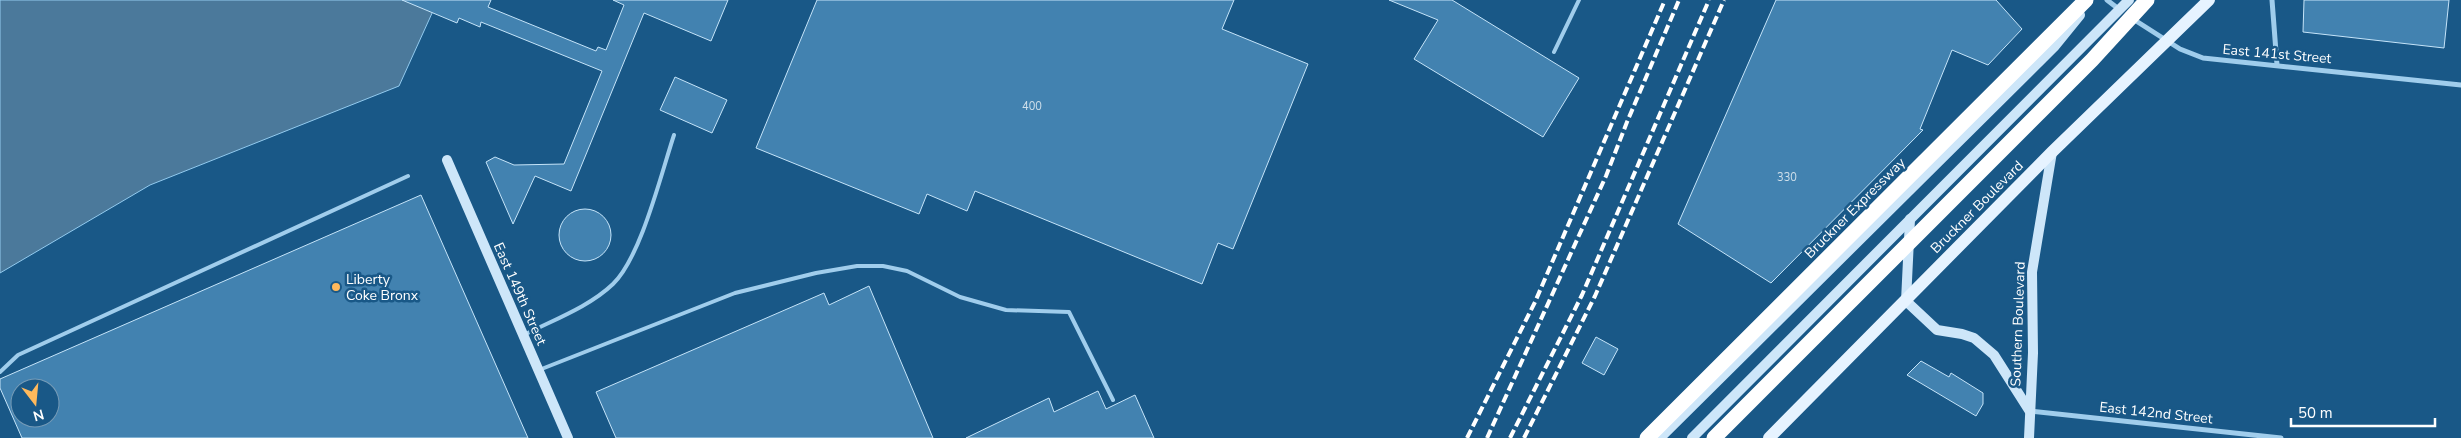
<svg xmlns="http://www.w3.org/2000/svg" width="2461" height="438" font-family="'Nunito Sans',sans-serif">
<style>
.water{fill:#4b799b;stroke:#93cbef}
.building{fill:#4282b0;stroke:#c5e4f9;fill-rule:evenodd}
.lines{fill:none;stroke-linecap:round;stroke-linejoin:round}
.lane{stroke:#a0cdec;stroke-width:4}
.street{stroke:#a0cdec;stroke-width:5}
.secondary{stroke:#cde6f9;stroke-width:10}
.primary{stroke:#e6f3ff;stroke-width:12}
.highway{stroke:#fff;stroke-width:15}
.rail{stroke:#fff;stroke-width:4;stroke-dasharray:9 4;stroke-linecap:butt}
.highway-bridge{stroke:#fff;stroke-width:15}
.poi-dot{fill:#ffb95c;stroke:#195887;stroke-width:2}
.labels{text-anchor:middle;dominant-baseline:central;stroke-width:5;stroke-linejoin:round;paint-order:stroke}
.number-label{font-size:11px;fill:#d0e0eb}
.street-label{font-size:14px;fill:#fff;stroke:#195887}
.poi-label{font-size:14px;fill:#fff;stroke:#195887;text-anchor:start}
</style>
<rect width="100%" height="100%" fill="#195887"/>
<path class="water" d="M0,0h438l-39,86 -249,99 -150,88z"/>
<g class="building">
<path d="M402,0h89l-3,7 108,44 2,-4 8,3 18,-45 -11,-5h115l-17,41 -67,-28 -73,178 -36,-15 -22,48 -27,-62 9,-5 19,8 50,-1 38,-93 -121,-49 -1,5 -21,-9 -2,5z"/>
<path d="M817,0h417l-12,29 86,35 -75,185 -15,-6 -16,41 -227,-93 -8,20 -40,-17 -8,20 -163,-66z"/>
<path d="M1389,0h63l127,78 -36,59 -129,-78 24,-39z"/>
<path d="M1776,0h220l26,29 -34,36 -36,-15 -32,79 3,1 -152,153 -93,-59z"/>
<path d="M2304,0h145l-5,48 -141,-16z"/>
<path d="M675,77l52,23 -15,33 -52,-23z"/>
<path d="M421,195l107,243h-506l-22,-50v-9zM20,388h30v30h-30z"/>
<circle cx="585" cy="235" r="26"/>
<path d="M869,286l64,152h-317l-20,-46 228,-99 5,12z"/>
<path d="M1596,337l22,12 -14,26 -22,-12z"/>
<path d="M1921,361l28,16 2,-4 32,20v11l-7,12 -69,-41z"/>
<path d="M1098,391l8,18 29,-14 19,43h-188l83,-40 5,14z"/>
</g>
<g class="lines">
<g class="lane">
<path d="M1554,52l25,-52"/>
<path d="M524,335c29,-15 65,-28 89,-51 28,-27 48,-110 61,-149"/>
<path d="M539,370l196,-77 81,-20 41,-7h26l24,5 53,26 46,13 63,2 44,88"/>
<path d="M0,372l18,-17 390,-179"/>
</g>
<g class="street">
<path d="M2107,0l13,10"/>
<path d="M2272,0l5,65"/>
<path d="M2133,19l47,30 23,9 258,27"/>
<path d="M2030,411l251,27"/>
</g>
<g class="secondary">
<path d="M447,160l121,278"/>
<path d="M1910,219l-4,82 31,29 25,4 12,4 20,17 35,55"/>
<path d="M1660,438l394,-391 26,-32"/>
<path d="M1692,438l437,-438"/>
<path d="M2029,438l4,-85 -1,-81 20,-120"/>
</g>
<path class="primary" d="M1769,438l283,-286 157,-152"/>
<path class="highway" d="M1647,438l439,-438"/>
<g class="rail">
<path d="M1467,438l68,-136 130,-302"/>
<path d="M1487,438l119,-262 21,-54 52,-122"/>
<path d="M1510,438l72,-143 127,-295"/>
<path d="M1524,438l71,-142 129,-296"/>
</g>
<path class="highway-bridge" d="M1714,438l378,-378 55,-60"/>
</g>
<circle class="poi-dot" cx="336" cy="287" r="5"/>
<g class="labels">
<g class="number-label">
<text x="1032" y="106">400</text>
<text x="1787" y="177">330</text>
</g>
<g class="street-label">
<text transform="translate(2277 54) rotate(5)">East 141st Street</text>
<text transform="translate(1977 207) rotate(-45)">Bruckner Boulevard</text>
<text transform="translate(1855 208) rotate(-45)">Bruckner Expressway</text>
<text transform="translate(520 294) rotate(66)">East 149th Street</text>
<text transform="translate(2018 324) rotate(-88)">Southern Boulevard</text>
<text transform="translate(2156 413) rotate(6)">East 142nd Street</text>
</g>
<g class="poi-label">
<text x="346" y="279">Liberty<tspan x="346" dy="16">Coke Bronx</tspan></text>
</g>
</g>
<g transform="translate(35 403) rotate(164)"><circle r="24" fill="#195887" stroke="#759bb7"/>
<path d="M0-4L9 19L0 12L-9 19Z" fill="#ffb95c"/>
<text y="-8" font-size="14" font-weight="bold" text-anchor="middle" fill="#ffffff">N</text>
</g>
<path d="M2291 418v8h144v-8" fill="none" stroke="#ffffff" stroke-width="2.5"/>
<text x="2298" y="418" font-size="15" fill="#ffffff" stroke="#195887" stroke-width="4" paint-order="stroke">50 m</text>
</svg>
